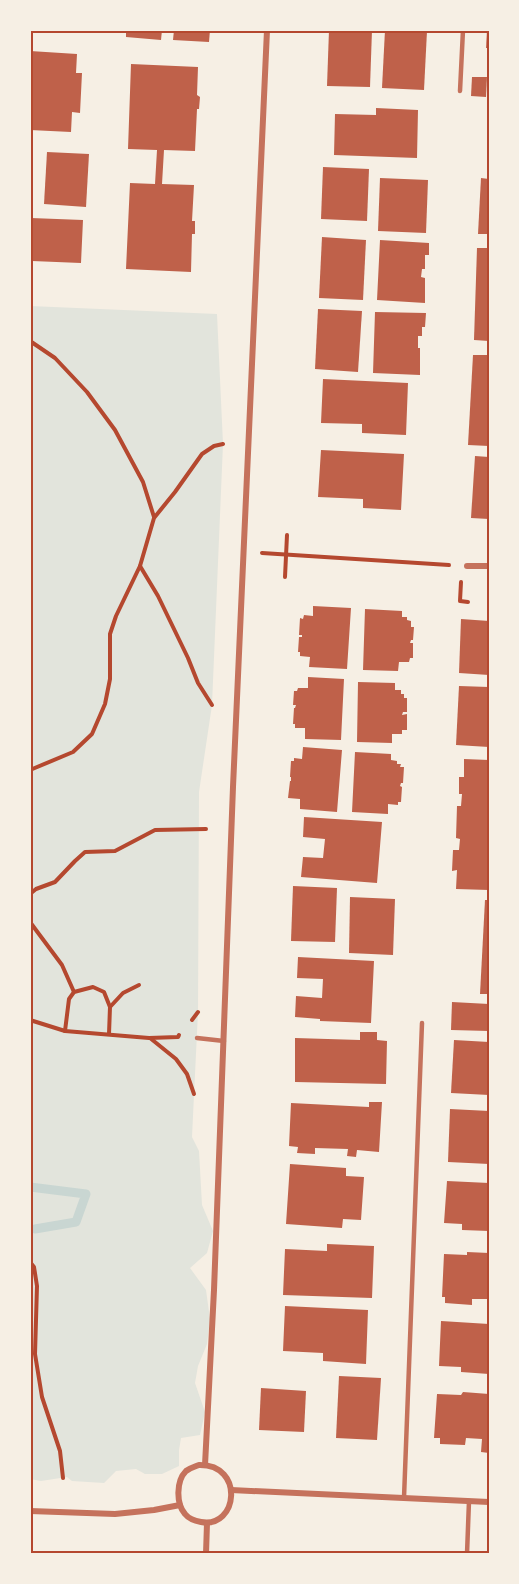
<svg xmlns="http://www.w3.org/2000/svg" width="519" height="1584" font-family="Commissioner,sans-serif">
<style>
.green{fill:#e2e4dc}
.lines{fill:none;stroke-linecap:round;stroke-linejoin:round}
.stream{stroke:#c9d6d2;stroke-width:9}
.building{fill:#bf614a}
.path{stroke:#b5482f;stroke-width:4}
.service{stroke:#c5725c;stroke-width:4.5}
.minor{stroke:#c5725c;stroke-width:6}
.neatline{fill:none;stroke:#b5482f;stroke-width:2}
</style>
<rect width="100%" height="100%" fill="#f6efe4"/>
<path class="green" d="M30,306l187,8 6,130 -11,261 -13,87 -1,220 -6,125 7,14 3,54 11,26 -6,22 -17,15 16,22 4,29 -3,25 -9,22 -3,17 10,29 -5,23 -19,3 -2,12v16l-17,8h-17l-9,-5 -20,2 -12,12 -32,-2 -5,-4 -26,4 -11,-2z"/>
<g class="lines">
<path class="stream" d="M30,1187l56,7 -10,28 -41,7"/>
</g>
<g class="building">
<path d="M126,30h36l-1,10 -35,-3z"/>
<path d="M174,30h36l-1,12 -36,-2z"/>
<path d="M329,30h43l-2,57 -43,-1z"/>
<path d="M385,30l42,1 -3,59 -42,-2z"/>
<path d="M487,30h2v18h-3z"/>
<path d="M30,51l47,3 -1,19h6l-2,40 -8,-1 -1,20 -41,-2z"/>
<path d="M131,64l67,3 -1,28 3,2 -1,12h-2l-2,42 -31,-1 -2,34 32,1 -2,36h3v13h-3l-1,38 -65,-3 4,-86 25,1 2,-34 -29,-1z"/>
<path d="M472,77h15l-1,20 -15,-1z"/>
<path d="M376,108l42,2 -1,48 -83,-3 1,-41 41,1z"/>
<path d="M47,152l42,2 -3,53 -42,-3z"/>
<path d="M323,167l46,2 -2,52 -46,-2z"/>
<path d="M380,178l48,2 -2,53 -48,-2z"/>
<path d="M481,178l8,1v55h-11z"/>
<path d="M31,218l52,2 -2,43 -49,-2v5h-2z"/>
<path d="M322,237l44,3 -3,60 -44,-2z"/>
<path d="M380,240l49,3v12h-4v14h-3l-1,8 4,1v25l-48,-3z"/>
<path d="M477,248h12v93l-15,-1z"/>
<path d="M318,309l44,2 -4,61 -43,-3z"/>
<path d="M375,312l51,1 -1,14h-3v9h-4v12h2v27l-47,-2z"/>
<path d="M473,355h16v91l-21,-1z"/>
<path d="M323,379l85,4 -2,52 -44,-2v-9l-41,-1z"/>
<path d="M321,450l83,4 -3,56 -38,-2v-9l-45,-2z"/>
<path d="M475,456l14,1v62l-18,-1z"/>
<path d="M313,606l38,2 -4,61 -38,-2 1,-10 -10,-1v-4h-2l1,-15h3v-2h-3l1,-17 3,1 1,-4 9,1z"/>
<path d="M365,609l37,2v6h5v3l4,1v6h3l-1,13h-2l-1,3h3v15h-3l-1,4h-10l-1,9 -35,-1z"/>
<path d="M461,619l28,2v54l-30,-2z"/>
<path d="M308,677l36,2 -3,61 -36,-1v-11h-10v-4h-2l1,-16h1l1,-3h-3l1,-14h3l1,-3h10z"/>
<path d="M358,682l37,1v7h6v4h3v4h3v14h-4l-1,3 5,-1v16h-5v4h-10v9l-35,-1z"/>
<path d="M459,686l30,1v60l-33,-2z"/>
<path d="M303,747l39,3 -5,62 -37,-3v-10l-12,-1 2,-17h1v-4h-1l1,-16h3v-3l8,1z"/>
<path d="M355,752l36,2v6l6,1v3h4l-1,3h4l-1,16h-2l-1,3 2,1 -1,15h-3v3l-10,-1v10l-36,-2z"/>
<path d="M464,759l25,1v130l-33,-1 1,-19 -5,1 1,-21h6l1,-11 -4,-1 1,-32h4l1,-12h-3v-17h5z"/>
<path d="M304,817l78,5 -5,61 -76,-6 2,-20 20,1 2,-19 -22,-2z"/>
<path d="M293,886l44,2 -2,54 -44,-1z"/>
<path d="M350,897l45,2 -2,56 -44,-2z"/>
<path d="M485,900h4v94h-9z"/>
<path d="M298,957l76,4 -3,62 -51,-2v-2l-25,-2 1,-21 26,2 1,-19 -26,-1z"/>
<path d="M452,1002l37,2v27l-38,-1z"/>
<path d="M360,1032h17v8l10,1 -1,43 -91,-2v-44l65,2z"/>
<path d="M454,1040l35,2v53l-38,-2z"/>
<path d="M369,1102h13l-3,50 -22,-2 -1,7 -9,-1 1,-7 -33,-1v6l-18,-1 1,-6 -9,-1 2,-43 78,4z"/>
<path d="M450,1109l39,2v53l-41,-2z"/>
<path d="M290,1164l56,4v8l18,1 -3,43 -18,-1 -1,9 -56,-4z"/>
<path d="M447,1181l42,2v48l-27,-1v-6l-18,-1z"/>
<path d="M327,1244l47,2 -2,52 -89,-3 2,-46 42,2z"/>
<path d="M467,1252l22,1v46h-17v6l-27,-2v-6h-3l2,-43 23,1z"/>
<path d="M285,1306l83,4 -2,54 -43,-3v-8l-40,-2z"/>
<path d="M441,1321l48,3v50l-28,-2v-5l-22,-1z"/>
<path d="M339,1376l42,2 -4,62 -41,-2z"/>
<path d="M261,1388l45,3 -2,41 -45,-2z"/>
<path d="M463,1392l26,2v59l-8,-1 1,-13 -16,-1 -1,7 -25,-1v-6h-6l3,-44 24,1z"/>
</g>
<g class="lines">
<g class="path">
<path d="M30,341l25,17 32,34 28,38 28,52 11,35"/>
<path d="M262,553l187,12"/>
<path d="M140,566l18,30 30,62 10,25 14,22"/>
<path d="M285,577l2,-42"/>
<path d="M461,582l-1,19 8,1"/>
<path d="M30,770l43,-18 19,-18 13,-30 5,-25v-45l6,-18 24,-50 14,-48 21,-26 27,-38 12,-8 9,-2"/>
<path d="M30,894l6,-5 19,-7 20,-21 10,-9 30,-1 40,-21 51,-1"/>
<path d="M30,922l32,43 12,27"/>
<path d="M110,1007l13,-14 16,-8"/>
<path d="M30,1020l35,11 84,7 29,-1 1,-2"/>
<path d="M192,1020l6,-8"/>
<path d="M65,1031l4,-32 5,-7 19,-5 11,5 6,15 -1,27"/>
<path d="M150,1038l26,21 11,15 7,20"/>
<path d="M30,1262l4,5 3,19 -2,68 7,43 18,54 3,27"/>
</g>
<g class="service">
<path d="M460,91l3,-61"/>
<path d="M197,1038l27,3"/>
<path d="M404,1498l18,-475"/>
<path d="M467,1554l2,-53"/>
</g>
<g class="minor">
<path d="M467,566h22"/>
<path d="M199,1465c46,-1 39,64 2,57 -6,-1 -12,-3 -16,-8 -9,-10 -9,-33 1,-43 4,-3 8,-4 13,-6z"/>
<path d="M205,1465l9,-175 19,-503 34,-757"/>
<path d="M231,1490l258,12"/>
<path d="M30,1511l85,3 39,-4 26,-5"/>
<path d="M206,1554l1,-31"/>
</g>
</g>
<rect width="519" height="1584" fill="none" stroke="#f6efe4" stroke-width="63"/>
<rect x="32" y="32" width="456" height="1520" class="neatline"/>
</svg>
